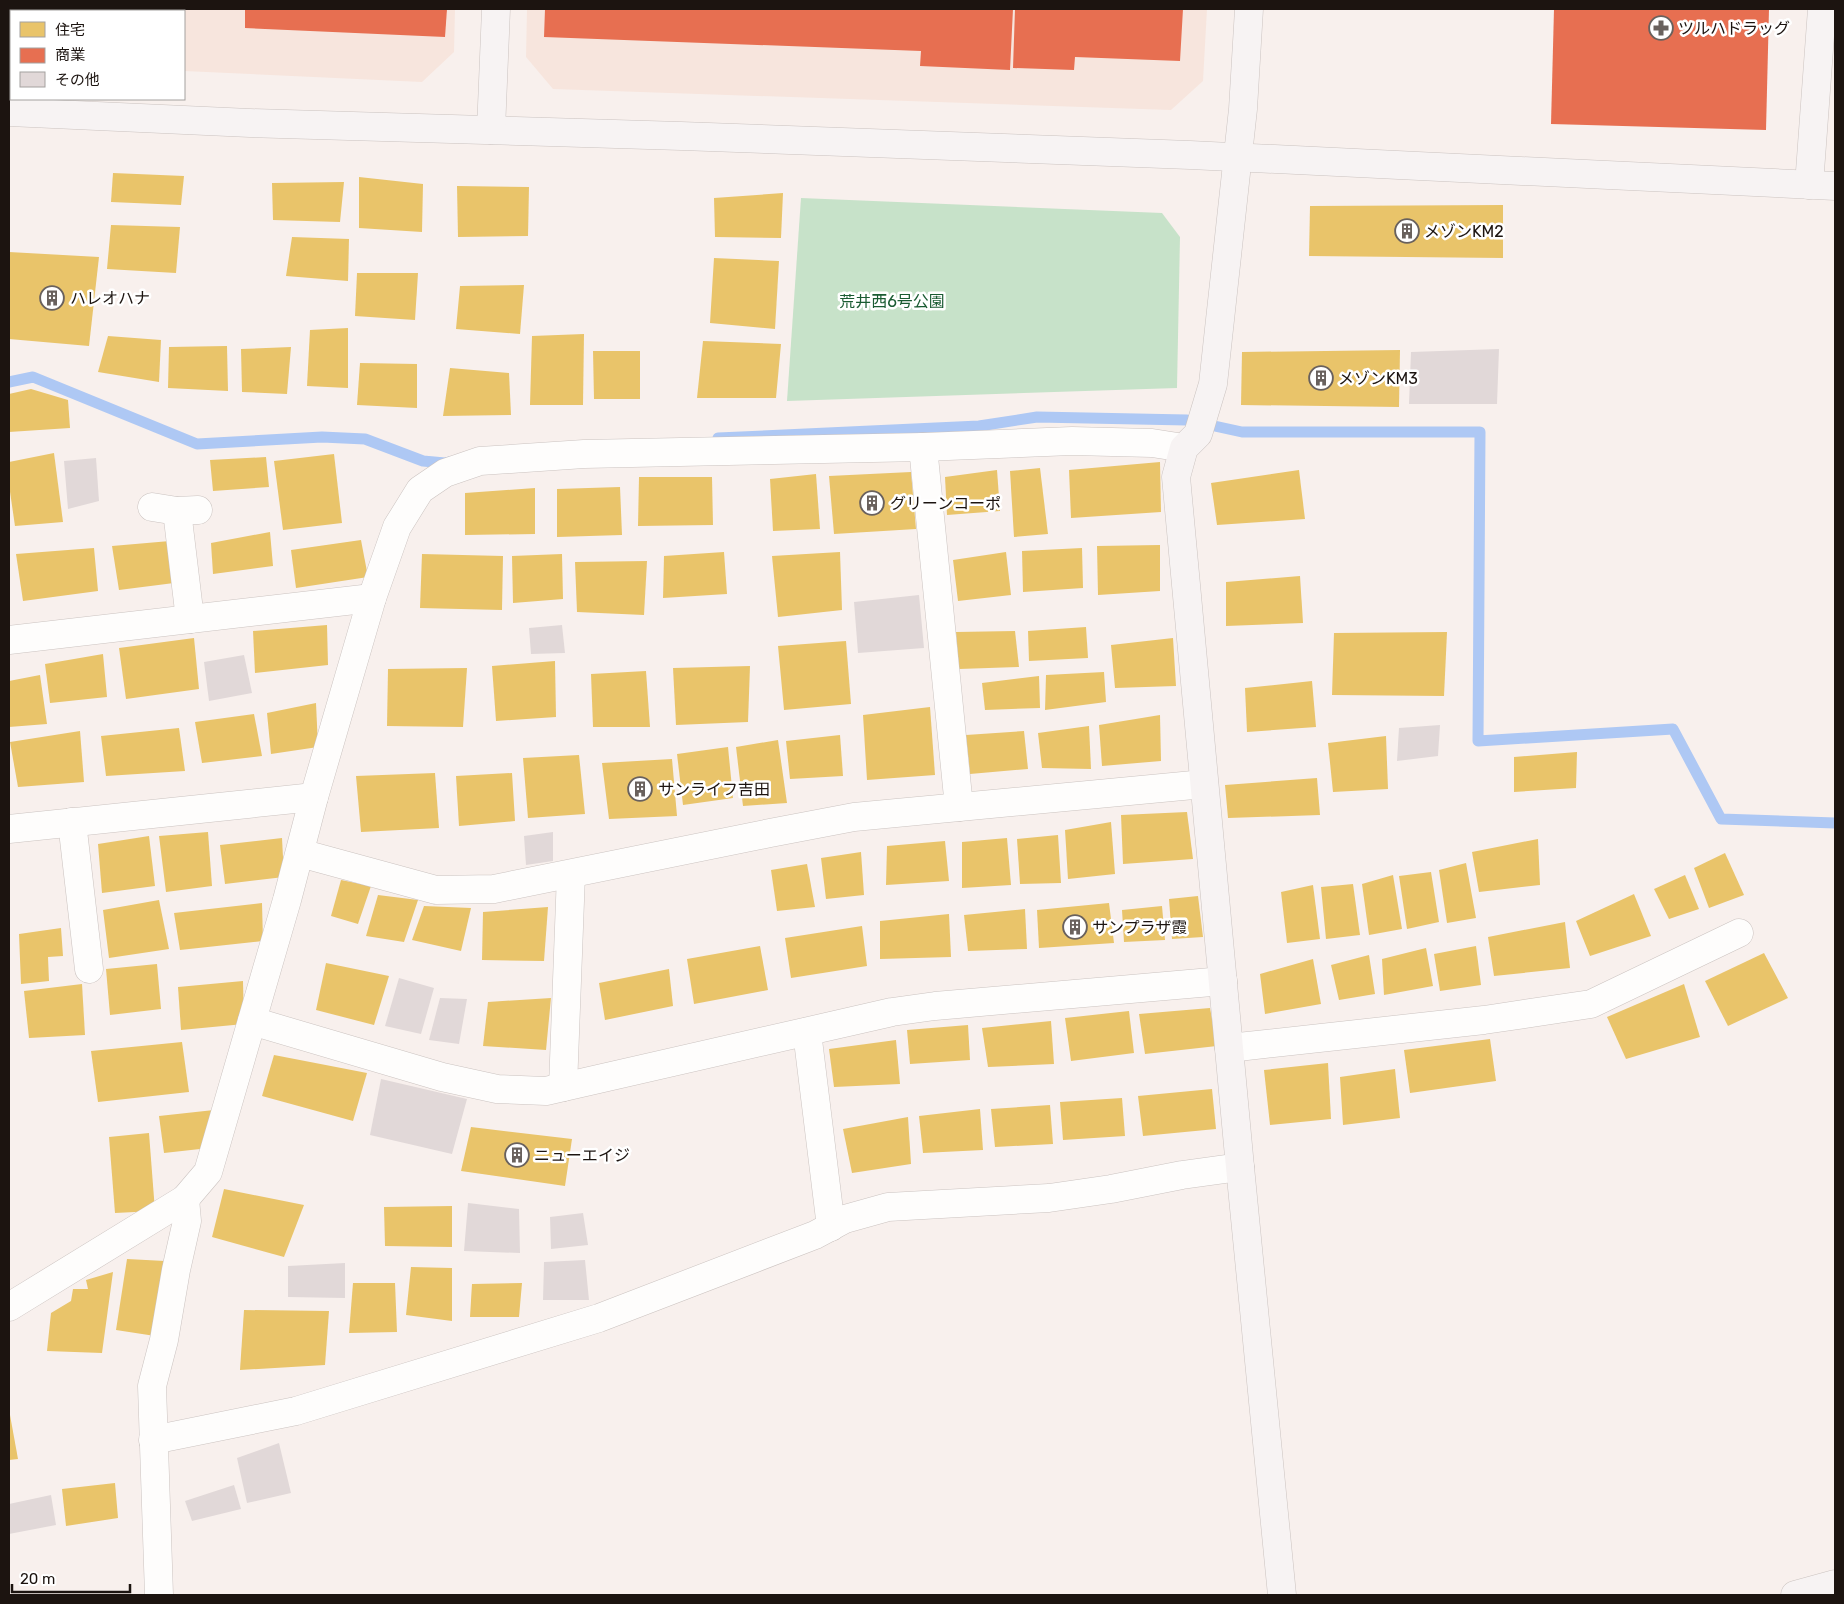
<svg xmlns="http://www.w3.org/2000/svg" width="1844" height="1604" font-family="Rubik,'Noto Sans JP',sans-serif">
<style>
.built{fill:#f7e5dd}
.green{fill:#c7e2c9}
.homes{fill:#e9c46a}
.shops{fill:#e76f51}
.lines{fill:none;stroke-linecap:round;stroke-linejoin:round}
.stream{stroke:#aec8f4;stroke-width:11}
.building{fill:#e1d8d8}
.street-casing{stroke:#cbc3c0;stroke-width:29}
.secondary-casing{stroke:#cbc3c0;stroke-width:29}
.street{stroke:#fefdfc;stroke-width:28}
.secondary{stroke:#f7f3f3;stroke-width:28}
.labels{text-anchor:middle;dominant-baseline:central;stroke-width:5;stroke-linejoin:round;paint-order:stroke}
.poi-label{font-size:16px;fill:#1c1410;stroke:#fff;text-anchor:start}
.park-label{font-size:16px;fill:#1a5b32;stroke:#fff}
</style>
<rect width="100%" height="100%" fill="#f8f0ed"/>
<g class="built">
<path d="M9,9h446l-1,43 -32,30 -238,-11v-60h-173v52h-2z"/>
<path d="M527,9h680l-4,72 -32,29 -618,-21 -27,-32z"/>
</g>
<path class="green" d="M801,198l361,15 18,24 -3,151 -390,13z"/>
<g class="homes">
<path d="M113,173l71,3 -3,29 -70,-3z"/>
<path d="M359,177l64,7 -1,48 -63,-4z"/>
<path d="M344,182l-4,40 -67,-2 -1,-37z"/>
<path d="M457,186l72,1 -1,49 -70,1z"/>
<path d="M783,193l-2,45 -66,-1 -1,-39z"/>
<path d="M1503,205v53l-194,-2 1,-50z"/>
<path d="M111,225l69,2 -4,46 -69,-4z"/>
<path d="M292,237l57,2 -1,42 -62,-5z"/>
<path d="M9,252l90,5 -10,89 -80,-7z"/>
<path d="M714,258l65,3 -4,68 -65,-6z"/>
<path d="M357,273h61l-3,47 -60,-4z"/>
<path d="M524,285l-4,49 -64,-5 4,-43z"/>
<path d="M348,328v60l-41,-2 3,-56z"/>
<path d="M584,334l-1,71h-53l2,-69z"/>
<path d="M108,336l53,4 -2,42 -61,-10z"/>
<path d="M703,341l78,3 -5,54h-79z"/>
<path d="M227,346l1,45 -60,-3 1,-41z"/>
<path d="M291,347l-4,47 -45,-2 -1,-43z"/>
<path d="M1400,350l-1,57 -158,-2 1,-53z"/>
<path d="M593,351h47v48h-46z"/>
<path d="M360,363l57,1v44l-60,-3z"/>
<path d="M450,368l59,5 2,42 -68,1z"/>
<path d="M31,389l37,11 2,28 -61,4v-38z"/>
<path d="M54,453l9,69 -48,4 -6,-41v-23z"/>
<path d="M334,454l8,69 -59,7 -9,-69z"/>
<path d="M266,457l3,30 -56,4 -3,-31z"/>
<path d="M1160,462l1,50 -90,6 -2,-48z"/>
<path d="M1040,468l8,66 -34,3 -4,-66z"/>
<path d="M997,470l3,41 -53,4 -2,-38z"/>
<path d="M1299,470l6,49 -88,6 -6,-42z"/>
<path d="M911,472l5,57 -82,5 -5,-58z"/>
<path d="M816,474l4,55 -47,2 -3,-52z"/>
<path d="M639,477h73l1,48 -75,1z"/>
<path d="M620,487l2,48 -65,2v-48z"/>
<path d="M535,488v46l-70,1v-42z"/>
<path d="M270,532l3,34 -60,8 -2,-31z"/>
<path d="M361,540l7,37 -72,11 -5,-38z"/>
<path d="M170,541l4,42 -55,7 -7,-44z"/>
<path d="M1160,545v46l-62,4 -1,-49z"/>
<path d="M94,548l4,43 -75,10 -7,-47z"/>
<path d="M1082,548l1,40 -60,4 -1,-41z"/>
<path d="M724,552l3,42 -64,4 1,-42z"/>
<path d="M840,552l2,58 -64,7 -6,-61z"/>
<path d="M1006,552l5,43 -53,6 -5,-41z"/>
<path d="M422,554l81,2 -1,54 -82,-2z"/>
<path d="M562,554l1,45 -50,4 -1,-47z"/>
<path d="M647,561l-3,54 -67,-3 -2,-50z"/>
<path d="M1300,576l3,47 -77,3v-44z"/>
<path d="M327,625l1,40 -73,8 -2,-42z"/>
<path d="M1086,627l2,31 -59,3 -1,-30z"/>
<path d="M1015,631l4,36 -60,2 -3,-37z"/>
<path d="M1447,632l-3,64 -112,-1 2,-62z"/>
<path d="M194,638l5,51 -73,10 -7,-51z"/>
<path d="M1173,638l3,48 -61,2 -4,-43z"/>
<path d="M846,641l5,63 -67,6 -6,-64z"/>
<path d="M103,654l4,43 -57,6 -5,-39z"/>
<path d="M555,661l1,56 -60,4 -4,-55z"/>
<path d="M750,666l-2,56 -72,3 -3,-57z"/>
<path d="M467,668l-4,59 -76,-1 1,-57z"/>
<path d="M646,671l4,56h-57l-2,-53z"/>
<path d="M1104,672l2,30 -61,8 1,-35z"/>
<path d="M40,675l7,49 -38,3v-46z"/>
<path d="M1039,676l1,32 -55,2 -3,-27z"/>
<path d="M1312,681l4,46 -69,5 -2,-44z"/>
<path d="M316,703l2,44 -47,7 -4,-41z"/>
<path d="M930,707l5,68 -68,5 -4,-65z"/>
<path d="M254,714l8,42 -60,7 -7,-41z"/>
<path d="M1160,715l1,46 -59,5 -3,-41z"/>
<path d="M1089,726l2,43 -49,-1 -4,-35z"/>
<path d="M179,728l6,43 -79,5 -5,-40z"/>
<path d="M80,731l4,51 -66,5 -8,-45z"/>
<path d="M1024,731l4,38 -58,5 -4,-39z"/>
<path d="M840,735l3,41 -53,3 -4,-38z"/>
<path d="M1386,736l2,53 -55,3 -5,-49z"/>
<path d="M778,740l9,63 -44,3 -7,-59z"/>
<path d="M728,747l5,51 -50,7 -6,-51z"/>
<path d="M1577,752l-1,36 -62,4v-35z"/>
<path d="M579,755l6,59 -57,4 -5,-60z"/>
<path d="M672,759l5,57 -68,3 -7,-56z"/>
<path d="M435,773l4,55 -78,4 -5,-56z"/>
<path d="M512,773l3,48 -56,5 -3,-50z"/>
<path d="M1317,778l3,37 -92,3 -3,-33z"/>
<path d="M1187,812l6,47 -70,5 -2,-49z"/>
<path d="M1111,822l4,52 -47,5 -3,-49z"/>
<path d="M208,832l4,54 -46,6 -7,-56z"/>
<path d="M1058,835l3,48 -41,1 -3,-45z"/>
<path d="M149,836l6,50 -53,7 -4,-49z"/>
<path d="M282,838l2,39 -59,7 -5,-39z"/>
<path d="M1007,838l4,47 -49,3v-46z"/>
<path d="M1538,839l2,46 -61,7 -7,-40z"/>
<path d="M945,841l4,40 -63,4 1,-39z"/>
<path d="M861,852l3,43 -38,4 -5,-41z"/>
<path d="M1725,853l19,42 -35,13 -15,-40z"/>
<path d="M1466,863l10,55 -29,5 -8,-53z"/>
<path d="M807,864l8,43 -38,4 -6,-41z"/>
<path d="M1431,872l8,50 -32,7 -8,-53z"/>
<path d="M1393,875l9,54 -33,6 -7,-51z"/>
<path d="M1685,875l14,34 -30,10 -15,-30z"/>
<path d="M341,880l30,6 -13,38 -27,-8z"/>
<path d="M1353,884l7,51 -34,4 -5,-52z"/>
<path d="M1313,885l7,54 -33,4 -6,-51z"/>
<path d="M1634,894l17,42 -61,20 -14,-35z"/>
<path d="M378,895l40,5 -14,42 -38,-6z"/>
<path d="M1198,896l5,41 -31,2 -3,-40z"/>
<path d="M159,900l10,49 -60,9 -6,-48z"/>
<path d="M262,903l1,38 -83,9 -6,-37z"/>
<path d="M1109,903l5,40 -75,5 -2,-38z"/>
<path d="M424,906l47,2 -10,43 -49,-11z"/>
<path d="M1162,906l3,34 -41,2 -2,-32z"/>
<path d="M548,907l-4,54 -62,-1 1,-48z"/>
<path d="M1025,909l2,40 -59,2 -4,-36z"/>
<path d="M949,914l2,43 -71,2v-38z"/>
<path d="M1565,922l5,46 -76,8 -6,-39z"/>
<path d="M862,926l5,40 -76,12 -6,-40z"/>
<path d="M61,928l2,28 -15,1 1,24 -28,3 -2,-50z"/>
<path d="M760,946l8,44 -74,14 -7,-45z"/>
<path d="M1476,946l5,39 -41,6 -6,-37z"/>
<path d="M1426,948l7,38 -49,9 -2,-36z"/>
<path d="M1764,953l24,45 -60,28 -23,-45z"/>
<path d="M1369,955l6,39 -36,6 -8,-35z"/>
<path d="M1313,959l8,45 -56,10 -5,-40z"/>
<path d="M326,963l63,13 -15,49 -58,-15z"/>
<path d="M157,964l4,45 -51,6 -4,-46z"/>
<path d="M669,969l4,37 -68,14 -6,-37z"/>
<path d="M243,981l1,43 -63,6 -3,-43z"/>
<path d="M82,984l3,51 -56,3 -5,-47z"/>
<path d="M1684,984l16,53 -74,22 -19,-42z"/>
<path d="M551,998l-5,52 -63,-4 5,-44z"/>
<path d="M1210,1008l7,38 -72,8 -6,-40z"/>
<path d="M1129,1011l5,42 -63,8 -6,-43z"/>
<path d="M1051,1021l3,43 -66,3 -6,-39z"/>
<path d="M968,1025l2,35 -60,4 -3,-34z"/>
<path d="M1490,1039l6,42 -86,12 -6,-43z"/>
<path d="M896,1040l4,44 -66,3 -5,-38z"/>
<path d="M182,1042l7,50 -91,10 -7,-51z"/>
<path d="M274,1055l93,18 -14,48 -91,-25z"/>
<path d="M1328,1063l3,56 -61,6 -6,-55z"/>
<path d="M1395,1069l5,49 -57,7 -3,-48z"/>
<path d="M1212,1089l4,40 -73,7 -5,-40z"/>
<path d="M1122,1098l3,38 -62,4 -3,-38z"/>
<path d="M1050,1105l3,39 -58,3 -4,-38z"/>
<path d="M980,1109l3,41 -60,3 -4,-37z"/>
<path d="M214,1110l-5,38 -45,5 -5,-37z"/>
<path d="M908,1117l3,47 -59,9 -9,-44z"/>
<path d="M471,1127l101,12 -7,47 -104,-15z"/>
<path d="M149,1133l6,78 -40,2 -6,-76z"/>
<path d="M224,1189l80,16 -20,52 -72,-20z"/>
<path d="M452,1206v41l-67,-1 -1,-39z"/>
<path d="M127,1259l38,2 -10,75 -39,-6z"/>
<path d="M411,1267l41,1v53l-46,-6z"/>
<path d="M113,1272l-11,81 -55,-2 4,-38 20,-12 2,-12h15l-2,-9z"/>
<path d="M353,1283h42l2,49 -48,1z"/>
<path d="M522,1283l-3,34h-49l2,-33z"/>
<path d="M244,1310l85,1 -4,54 -85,5z"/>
<path d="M10,1415l8,44 -9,1v-44z"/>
<path d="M115,1483l3,35 -52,8 -4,-37z"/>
</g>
<g class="shops">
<path d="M245,9h202l-2,28 -200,-9z"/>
<path d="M545,9h468l-3,61 -90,-4 1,-15 -377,-14z"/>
<path d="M1015,9h168l-3,52 -105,-4 -1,13 -61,-2z"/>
<path d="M1554,9h215l-3,121 -215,-6z"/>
</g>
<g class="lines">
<g class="stream">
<path d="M9,382l24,-5 164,67 125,-7 43,2 58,22 22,2 4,-1"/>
<path d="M718,438l261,-12 58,-9 150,3 55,12h238l-2,309 195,-12 48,90 114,4"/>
</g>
</g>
<g class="building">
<path d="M1499,349l-2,55h-88l2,-52z"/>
<path d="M96,458l3,43 -31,8 -4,-48z"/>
<path d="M919,595l5,53 -66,5 -4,-51z"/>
<path d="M562,625l3,28 -34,1 -2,-26z"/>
<path d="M244,655l8,38 -43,8 -5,-39z"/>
<path d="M1440,725l-2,31 -41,5 2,-33z"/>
<path d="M553,832v29l-27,4 -2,-29z"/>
<path d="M399,978l35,10 -13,46 -36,-8z"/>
<path d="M440,998l27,1 -8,45 -30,-4z"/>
<path d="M381,1079l86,20 -15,55 -82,-19z"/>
<path d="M468,1203l51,6 1,44 -56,-2z"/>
<path d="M583,1213l5,32 -37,4 -1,-32z"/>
<path d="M585,1260l4,40h-46l1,-38z"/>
<path d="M345,1263v35l-57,-1v-31z"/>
<path d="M279,1443l12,50 -44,10 -10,-45z"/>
<path d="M234,1485l7,24 -49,12 -7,-20z"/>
<path d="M51,1495l5,30 -47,9v-30z"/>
</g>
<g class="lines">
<g class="street-casing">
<g id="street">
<path d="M923,447l36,360"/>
<path d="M152,507l25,4 21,-1"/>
<path d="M177,511l13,108"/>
<path d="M9,640l363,-42"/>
<path d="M72,822l17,147"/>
<path d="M9,829l305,-32"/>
<path d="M300,853l136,37 58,-1 276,-56 84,-16 350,-33"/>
<path d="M252,1021l190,56 55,12 49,2 346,-79 43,-6 288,-25"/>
<path d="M807,1032l24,195"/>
<path d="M1229,1048l255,-28 107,-16 148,-71"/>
<path d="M563,1087l8,-213"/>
<path d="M9,1307l176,-108 23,-27 79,-272 27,-103 58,-199 25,-71 23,-37 25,-17 35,-12 104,-7 339,-7 149,-6 80,2 32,5"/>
<path d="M153,1440l143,-29 303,-93 216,-83 30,-16 43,-12 161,-9 62,-9 71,-14 58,-8"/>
<path d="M159,1595l-7,-209 12,-46 12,-70 11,-49 -2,-22"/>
</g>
</g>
<g class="secondary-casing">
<g id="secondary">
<path d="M1249,9l-6,100 -30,275 -15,50 -14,14 -8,29 64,690 42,428"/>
<path d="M9,112l241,11 431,13 509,19 645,31"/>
<path d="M491,130l5,-121"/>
<path d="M1809,185l13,-176"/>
<path d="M1795,1595l40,-11"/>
</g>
</g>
<use href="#street" class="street"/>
<use href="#secondary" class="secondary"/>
</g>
<defs>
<g id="pharmacy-ring" transform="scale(1.25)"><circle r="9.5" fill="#fff" stroke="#69615d" stroke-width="1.5"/><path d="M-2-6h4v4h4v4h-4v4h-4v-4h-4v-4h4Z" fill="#69615d"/></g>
<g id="building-ring" transform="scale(1.25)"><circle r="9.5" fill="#fff" stroke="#69615d" stroke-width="1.5"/><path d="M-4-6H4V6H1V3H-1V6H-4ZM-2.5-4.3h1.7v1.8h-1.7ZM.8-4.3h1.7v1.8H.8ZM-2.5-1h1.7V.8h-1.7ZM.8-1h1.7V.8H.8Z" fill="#69615d"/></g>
</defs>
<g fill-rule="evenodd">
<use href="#pharmacy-ring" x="1661" y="28"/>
<use href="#building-ring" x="1407" y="231"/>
<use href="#building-ring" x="52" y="298"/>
<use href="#building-ring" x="1321" y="378"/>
<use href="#building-ring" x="872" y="503"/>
<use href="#building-ring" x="640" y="789"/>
<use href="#building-ring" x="1075" y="927"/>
<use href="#building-ring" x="517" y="1155"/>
</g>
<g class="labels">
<g class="poi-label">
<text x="1678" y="28">ツルハドラッグ</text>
<text x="1424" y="231">メゾンKM2</text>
<text x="70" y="298">ハレオハナ</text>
<text x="1338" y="378">メゾンKM3</text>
<text x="890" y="503">グリーンコーポ</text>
<text x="658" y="789">サンライフ吉田</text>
<text x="1092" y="927">サンプラザ霞</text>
<text x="534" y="1155">ニューエイジ</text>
</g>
<g class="park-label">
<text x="892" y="301">荒井西6号公園</text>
</g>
</g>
<rect width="1844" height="1604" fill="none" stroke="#1c1410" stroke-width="20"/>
<rect x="10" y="10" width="175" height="90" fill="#ffffff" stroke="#a4a19f"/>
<rect x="20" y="22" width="25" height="15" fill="#e9c46a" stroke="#a4a19f"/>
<text x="55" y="35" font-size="15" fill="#1c1410">住宅</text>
<rect x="20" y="48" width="25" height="15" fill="#e76f51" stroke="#a4a19f"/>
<text x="55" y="60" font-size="15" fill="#1c1410">商業</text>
<rect x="20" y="72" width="25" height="15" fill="#e1d8d8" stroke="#a4a19f"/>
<text x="55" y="85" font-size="15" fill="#1c1410">その他</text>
<path d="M12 1584v8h118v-8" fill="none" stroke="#1c1410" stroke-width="2.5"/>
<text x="20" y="1584" font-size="15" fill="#1c1410" stroke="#ffffff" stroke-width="4" paint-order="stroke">20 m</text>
</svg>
